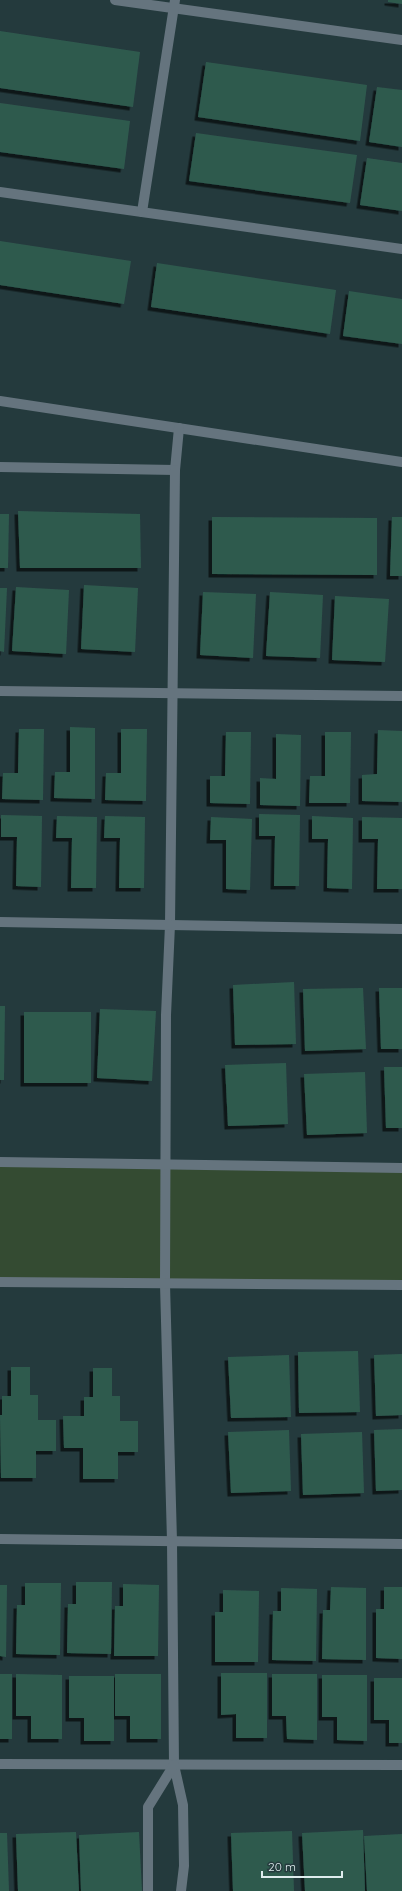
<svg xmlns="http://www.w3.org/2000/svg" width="402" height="1891" font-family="Quicksand,sans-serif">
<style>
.green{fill:#344b32}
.building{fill:#2f5a4e;filter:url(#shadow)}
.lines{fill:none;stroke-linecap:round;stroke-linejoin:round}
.minor{stroke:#65747e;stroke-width:10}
</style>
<defs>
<filter id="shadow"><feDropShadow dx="-3.5" dy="3.5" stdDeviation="0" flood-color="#0009"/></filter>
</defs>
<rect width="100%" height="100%" fill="#243a3d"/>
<path class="green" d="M0,1162l402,6v117l-402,-3z"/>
<g class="building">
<path d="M388,0h14v4l-14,-2z"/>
<path d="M0,31l140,21 -7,55 -133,-19z"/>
<path d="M206,62l161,23 -7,56 -162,-24z"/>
<path d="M377,87l25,3v57l-33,-5z"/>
<path d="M0,103l130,18 -6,48 -124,-17z"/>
<path d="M196,133l161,22 -7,48 -161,-22z"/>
<path d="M367,158l35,5v48l-42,-6z"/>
<path d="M0,241l131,20 -7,43 -124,-19z"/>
<path d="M157,263l179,27 -6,44 -179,-27z"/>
<path d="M349,291l53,8v45l-59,-8z"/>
<path d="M18,511l122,3 1,54h-121z"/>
<path d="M0,514h9l-1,54h-8z"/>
<path d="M212,517l165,1v57l-165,-1z"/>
<path d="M392,517h10v59h-12z"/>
<path d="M84,585l54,3 -3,64 -54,-3z"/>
<path d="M16,587l53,3 -3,64 -54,-3z"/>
<path d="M0,588h7l-3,64 -4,-1z"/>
<path d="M203,592l53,2 -3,64 -53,-3z"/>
<path d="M270,592l53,3 -3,63 -54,-2z"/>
<path d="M335,596l54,3 -4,63 -53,-2z"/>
<path d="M70,727l25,1v71l-41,-1 1,-26h15z"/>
<path d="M19,729h25l-1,71 -41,-1 1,-26h15z"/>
<path d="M121,729h26l-1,72 -41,-1 1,-27h15z"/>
<path d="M378,730l24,1v71l-40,-1v-26l15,-1z"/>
<path d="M226,732h25l-1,72 -40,-1v-27h15z"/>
<path d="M325,732h26l-1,71h-41l1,-27h15z"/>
<path d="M276,734l25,1 -1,71 -40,-1v-27l16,1z"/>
<path d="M259,814l41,1 -1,71h-25l1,-50h-16z"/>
<path d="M1,815l41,1 -1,71 -25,-1 1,-49h-16z"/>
<path d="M57,816l40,1 -1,71h-25l1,-50h-16z"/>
<path d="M105,816l40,1 -1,71h-25l1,-50h-16z"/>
<path d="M312,816l41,2 -1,71 -25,-1 1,-49h-16z"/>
<path d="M211,817l41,2 -2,71 -24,-1v-49h-16z"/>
<path d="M362,817l40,1v71h-25l1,-50h-16z"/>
<path d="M294,982l2,62 -61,1 -2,-60z"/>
<path d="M363,988l3,61 -61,2 -2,-62z"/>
<path d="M379,988h23v61h-21z"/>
<path d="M0,1006h5l-1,74h-4z"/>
<path d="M100,1009l56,2 -4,70 -55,-3z"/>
<rect x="24" y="1012" width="67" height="71"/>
<path d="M286,1063l2,61 -60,2 -3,-61z"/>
<path d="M384,1067h18v61h-16z"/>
<path d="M365,1072l2,61 -60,2 -3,-61z"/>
<path d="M358,1351l2,61 -61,1 -1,-61z"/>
<path d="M402,1354v61l-26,1 -2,-61z"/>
<path d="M289,1355l2,62 -60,1 -3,-61z"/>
<path d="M11,1367h19v28h8v25h18v31h-20v27h-35l-1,-63h2v-19h9z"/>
<path d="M93,1368h19v28h8v25h18v31h-20v27h-35v-31h-19l-1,-32h21v-19h9z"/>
<path d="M402,1429v61l-26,1 -2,-61z"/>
<path d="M289,1430l2,61 -60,2 -3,-61z"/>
<path d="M362,1432l2,61 -61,2 -2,-61z"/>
<path d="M76,1582h36l-1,72 -44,-1 1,-49h8z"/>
<path d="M25,1583h36l-1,72 -44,-1 1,-49h8z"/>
<path d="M123,1584l36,1 -1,71h-44l1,-50h8z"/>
<path d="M0,1585h7l-1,72 -6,-1z"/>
<path d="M331,1587l35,1v72l-44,-1 1,-49h7z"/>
<path d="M384,1587h18v72l-26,-1v-49h8z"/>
<path d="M281,1588l36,1 -1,72 -44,-1 1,-49h8z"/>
<path d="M223,1590l36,1 -1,71h-43v-50h8z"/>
<path d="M221,1673h46v65h-31v-24l-15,1z"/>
<rect x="0" y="1674" width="12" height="65"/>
<path d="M16,1674l46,1v64h-31v-23h-15z"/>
<path d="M115,1674h46v65h-31v-23h-15z"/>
<path d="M272,1674h45v66l-30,-1 -1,-23h-14z"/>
<path d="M322,1675h45v66l-30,-1v-23h-15z"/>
<path d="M69,1676h45v65h-30v-23h-15z"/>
<path d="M374,1678h28v65h-13v-23h-15z"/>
<path d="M363,1830l2,61h-60l-3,-58z"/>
<path d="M292,1831l2,60h-61l-2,-58z"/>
<path d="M76,1832l3,59h-61l-2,-57z"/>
<path d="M139,1832l3,59h-61l-2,-56z"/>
<path d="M0,1833h7l2,58h-9z"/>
<path d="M402,1834v57h-35l-3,-55z"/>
</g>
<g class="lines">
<g class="minor">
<path d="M115,0l287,40"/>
<path d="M0,192l402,57"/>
<path d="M142,212l33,-212"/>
<path d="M0,401l402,61"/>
<path d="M0,467l175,3 4,-42"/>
<path d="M175,470l-5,455 -4,90 -1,269 7,257 2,224 9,40 1,61 -3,25"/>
<path d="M0,691l402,5"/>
<path d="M0,922l402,7"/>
<path d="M0,1162l402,6"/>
<path d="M0,1282l402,3"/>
<path d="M0,1539l402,5"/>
<path d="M0,1764l402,1"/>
<path d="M148,1891v-84l26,-42"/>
</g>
</g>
<path d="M262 1871v6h80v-6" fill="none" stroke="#deeced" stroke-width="2"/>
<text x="268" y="1871" font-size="12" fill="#deeced" stroke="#243a3d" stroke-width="3" paint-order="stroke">20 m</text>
</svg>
